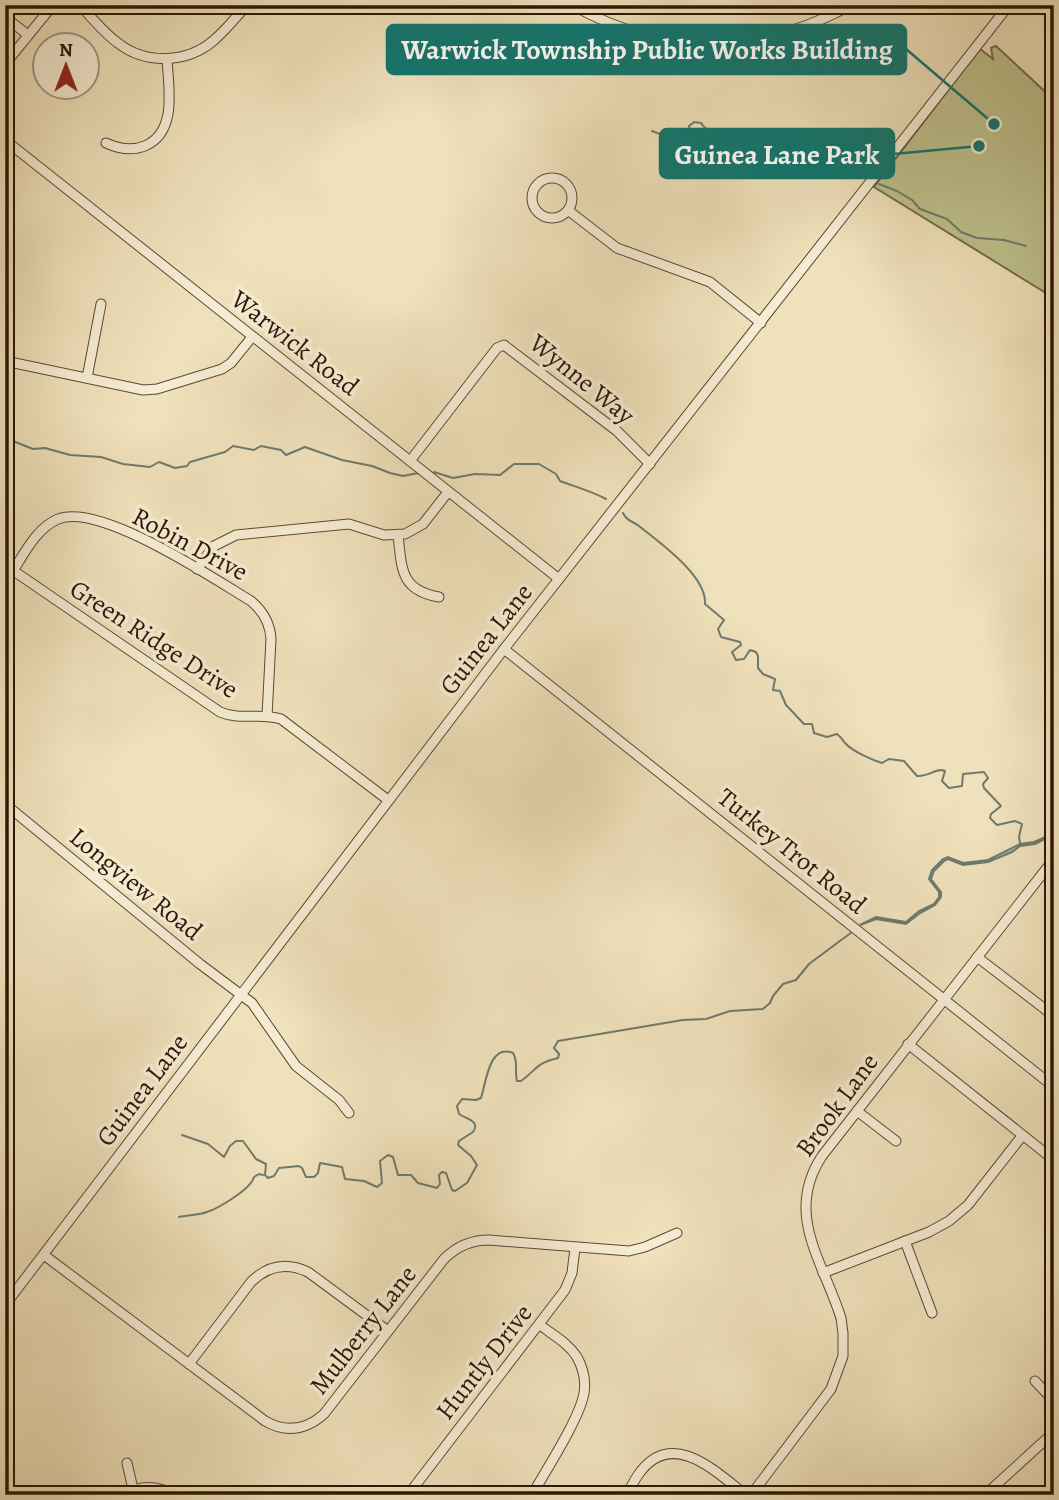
<svg xmlns="http://www.w3.org/2000/svg" width="1059" height="1500" font-family="Alegreya,serif">
<style>
.green{fill:#bec18d;stroke:#766c49;stroke-width:2}
.water{fill:#9abcb6;stroke:#6e7a6f;stroke-width:2}
.lines{fill:none;stroke-linecap:round;stroke-linejoin:round}
.stream{stroke:#6e7a6f;stroke-width:2}
.minor-casing{stroke:#5e4932;stroke-width:11}
.minor{stroke:#f5ecd3;stroke-width:9}
.labels{text-anchor:middle;dominant-baseline:central;stroke-width:7;stroke-linejoin:round;paint-order:stroke}
.street-label{font-size:26px;fill:#2d1605;stroke:#f5ecd3}
.leader{fill:none;stroke:#0f766e;stroke-width:2.5}
.callout-dot{fill:#0f766e;stroke:#f5ecd3;stroke-width:2.5}
.callout{fill:#0f766e;stroke:#0f766e;stroke-width:2.5}
.callout-label{font-size:28px;text-anchor:middle;font-weight:bold;fill:#fff}
</style>
<rect width="100%" height="100%" fill="#efe1bb"/>
<filter id="stains"><feTurbulence type="fractalNoise" baseFrequency=".00286" numOctaves="4"/><feColorMatrix values="0 0 0 0 .2 0 0 0 0 .09 0 0 0 0 .02 0 0 0 .5 -.17"/></filter>
<radialGradient id="worn" r=".72"><stop offset=".6" stop-color="#630" stop-opacity="0"/><stop offset="1" stop-color="#630" stop-opacity=".3"/></radialGradient>
<path class="green" d="M996,46l58,54v198l-180,-111 95,-124 11,-14 13,10 -2,-11z"/>
<path class="water" d="M1054,828l-5,9 -14,7 -15,2 -8,6 -24,10 -25,3 -15,-6 -4,2 -10,10 -3,8 10,13v5l-6,8 -15,8 -14,11 -30,-5 -16,6 16,-8 30,5 13,-11 15,-7 5,-7v-5l-10,-13 3,-9 11,-11 5,-2 15,6 25,-3 32,-16 14,-2 14,-6z"/>
<g class="lines">
<g class="stream">
<path d="M652,131l29,11 10,-6 -2,-10 5,-4 7,1c5,9 31,21 42,18 4,0 8,-3 11,-5l18,5 7,-1 6,8 10,2 5,9 5,-1 3,-3 5,1 9,9 12,-5 7,13 8,-6 7,6 12,2"/>
<path d="M879,184l18,7 15,9 8,9 27,10 14,13 16,6 27,2 22,6"/>
<path d="M5,442l3,-3 25,10 12,-1 25,7 31,2 22,7 27,3 9,-5 16,6 12,-2 3,-4 35,-10 8,-6 21,4 7,-4 20,4 5,5 19,-8 37,13 30,6 18,7 13,3 15,-3 6,4"/>
<path d="M434,472l19,6 22,-4 25,1 14,-11h25l17,10 4,7c16,6 31,10 46,18"/>
<path d="M623,513c4,9 10,8 16,13 21,17 68,50 66,78l19,16 -6,9 3,8 19,5 1,3 -9,7 4,8 8,-1 6,-9 6,2 2,4v12l5,6 12,5 -2,11 7,1 6,14 18,19h8l2,9 13,4 10,-3c4,3 6,6 8,9 7,8 27,17 37,20l7,-4 15,2 13,15c12,1 20,-9 28,-5l-3,10 7,7 13,-2 1,-12 21,-2 4,6 -5,6 1,4 17,18 -10,8 -1,4 7,7 18,-4 7,3 -3,13 1,6"/>
<path d="M182,1135l26,9 16,13 6,-11 6,-5h7l13,18 10,5 -1,11 3,3 6,-2 5,-8 20,-2 3,2 4,9h8l4,-4 2,-10 22,4 3,12 19,2 13,6 5,-4 -2,-22 8,-6 5,2 5,18h13l7,8 19,5 3,-4 -1,-9 3,-3 4,1 6,17 3,1 12,-8 10,-18 -6,-9 -13,-11 1,-4 14,-9c8,-11 -7,-13 -14,-18l-2,-8 5,-7 14,1 5,-2c5,-15 8,-55 32,-45 6,10 1,18 4,28h4c17,-12 13,-17 37,-23l1,-4 -5,-6 4,-7 125,-21 23,-1 24,-8 33,-2 7,-6 3,-7 10,-12 13,-4 13,-16 43,-32"/>
<path d="M179,1217c9,-2 20,-2 28,-5 12,-4 44,-23 47,-35l5,-3 4,1"/>
</g>
<g class="minor-casing">
<g id="minor">
<path d="M80,5c12,13 24,28 38,38 28,22 69,20 95,-2 13,-11 23,-24 34,-36"/>
<path d="M572,5c94,52 185,51 279,0"/>
<path d="M5,17l23,18"/>
<path d="M5,64l48,-59"/>
<path d="M5,140l554,439"/>
<path d="M106,143c28,13 56,4 62,-29 3,-17 0,-37 -1,-55"/>
<circle cx="552" cy="198" r="20"/>
<path d="M569,211l48,37 93,34 51,41"/>
<path d="M5,361l138,29 14,-1 65,-20 9,-6 21,-26"/>
<path d="M87,378l14,-74"/>
<path d="M410,461l87,-113 7,-3 113,86 33,33"/>
<path d="M398,535c4,34 2,55 41,62"/>
<path d="M5,565l215,147c21,9 40,0 61,7l107,81"/>
<path d="M197,569l17,-23 22,-11 113,-11 35,11 21,-1 18,-10 25,-32"/>
<path d="M13,571c12,-19 24,-43 45,-52 42,-17 156,60 193,82 12,10 19,22 20,38l-4,77"/>
<path d="M504,649l550,438"/>
<path d="M5,804l195,160 52,39 44,63 43,34 10,13"/>
<path d="M977,957l77,59"/>
<path d="M1046,1010l8,-10"/>
<path d="M908,1044l146,116"/>
<path d="M857,1111l39,30"/>
<path d="M905,1241l27,72"/>
<path d="M44,1255l221,166c21,12 41,9 59,-7l120,-155c13,-13 27,-19 45,-19l140,11 16,-4 32,-14"/>
<path d="M823,1273l106,-41 20,-11 19,-16 54,-69"/>
<path d="M5,1305l499,-656 505,-644"/>
<path d="M189,1364l62,-82c17,-17 36,-20 57,-10l80,59"/>
<path d="M1035,1381l19,20"/>
<path d="M127,1463l6,26"/>
<path d="M5,1490l7,5"/>
<path d="M122,1495c18,-10 35,-10 52,0"/>
<path d="M408,1495l157,-205 7,-17 3,-25"/>
<path d="M532,1495c14,-25 48,-77 52,-102 2,-12 -1,-25 -7,-36 -9,-14 -24,-22 -37,-32"/>
<path d="M627,1495c4,-8 8,-17 14,-24 33,-42 76,2 105,24"/>
<path d="M751,1495l80,-106 12,-33v-23l-2,-15c-18,-57 -57,-104 -19,-162l232,-297"/>
<path d="M985,1495l69,-63"/>
</g>
</g>
<use href="#minor" class="minor"/>
</g>
<g class="labels">
<g class="street-label">
<text transform="translate(295 343) rotate(38)">Warwick Road</text>
<text transform="translate(582 379) rotate(39)">Wynne Way</text>
<text transform="translate(190 544) rotate(28)">Robin Drive</text>
<text transform="translate(154 639) rotate(33)">Green Ridge Drive</text>
<text transform="translate(486 639) rotate(-52)">Guinea Lane</text>
<text transform="translate(792 851) rotate(39)">Turkey Trot Road</text>
<text transform="translate(136 884) rotate(39)">Longview Road</text>
<text transform="translate(142 1090) rotate(-53)">Guinea Lane</text>
<text transform="translate(837 1105) rotate(-54)">Brook Lane</text>
<text transform="translate(363 1330) rotate(-52)">Mulberry Lane</text>
<text transform="translate(484 1362) rotate(-52)">Huntly Drive</text>
</g>
</g>
<path class="leader" d="M994 124L906 49M979 146L894 154"/>
<g class="callout-dot">
<circle cx="994" cy="124" r="7"/>
<circle cx="979" cy="146" r="7"/>
</g>
<g class="callout">
<rect x="387" y="25" width="519" height="49" rx="7"/>
<rect x="660" y="129" width="234" height="49" rx="7"/>
</g>
<g class="callout-label">
<text x="647" y="59">Warwick Township Public Works Building</text>
<text x="777" y="164">Guinea Lane Park</text>
</g>
<rect width="1059" height="1500" fill="none" stroke="#efe1bb" stroke-width="28"/>
<rect x="7" y="7" width="1045" height="1486" fill="none" stroke="#2d1605" stroke-width="3.5"/>
<rect x="14" y="14" width="1031" height="1472" fill="none" stroke="#2d1605" stroke-width="2"/>
<g transform="translate(66 66)"><circle r="33" fill="#f5ecd3" stroke="#a59681" stroke-width="2"/>
<path d="M0-5L12 26L0 18L-12 26Z" fill="#8f2418"/>
<text y="-10" font-size="19" font-weight="bold" text-anchor="middle" fill="#2d1605">N</text>
</g>
<rect width="100%" height="100%" filter="url(#stains)"/>
<rect width="100%" height="100%" fill="url(#worn)"/>
</svg>
